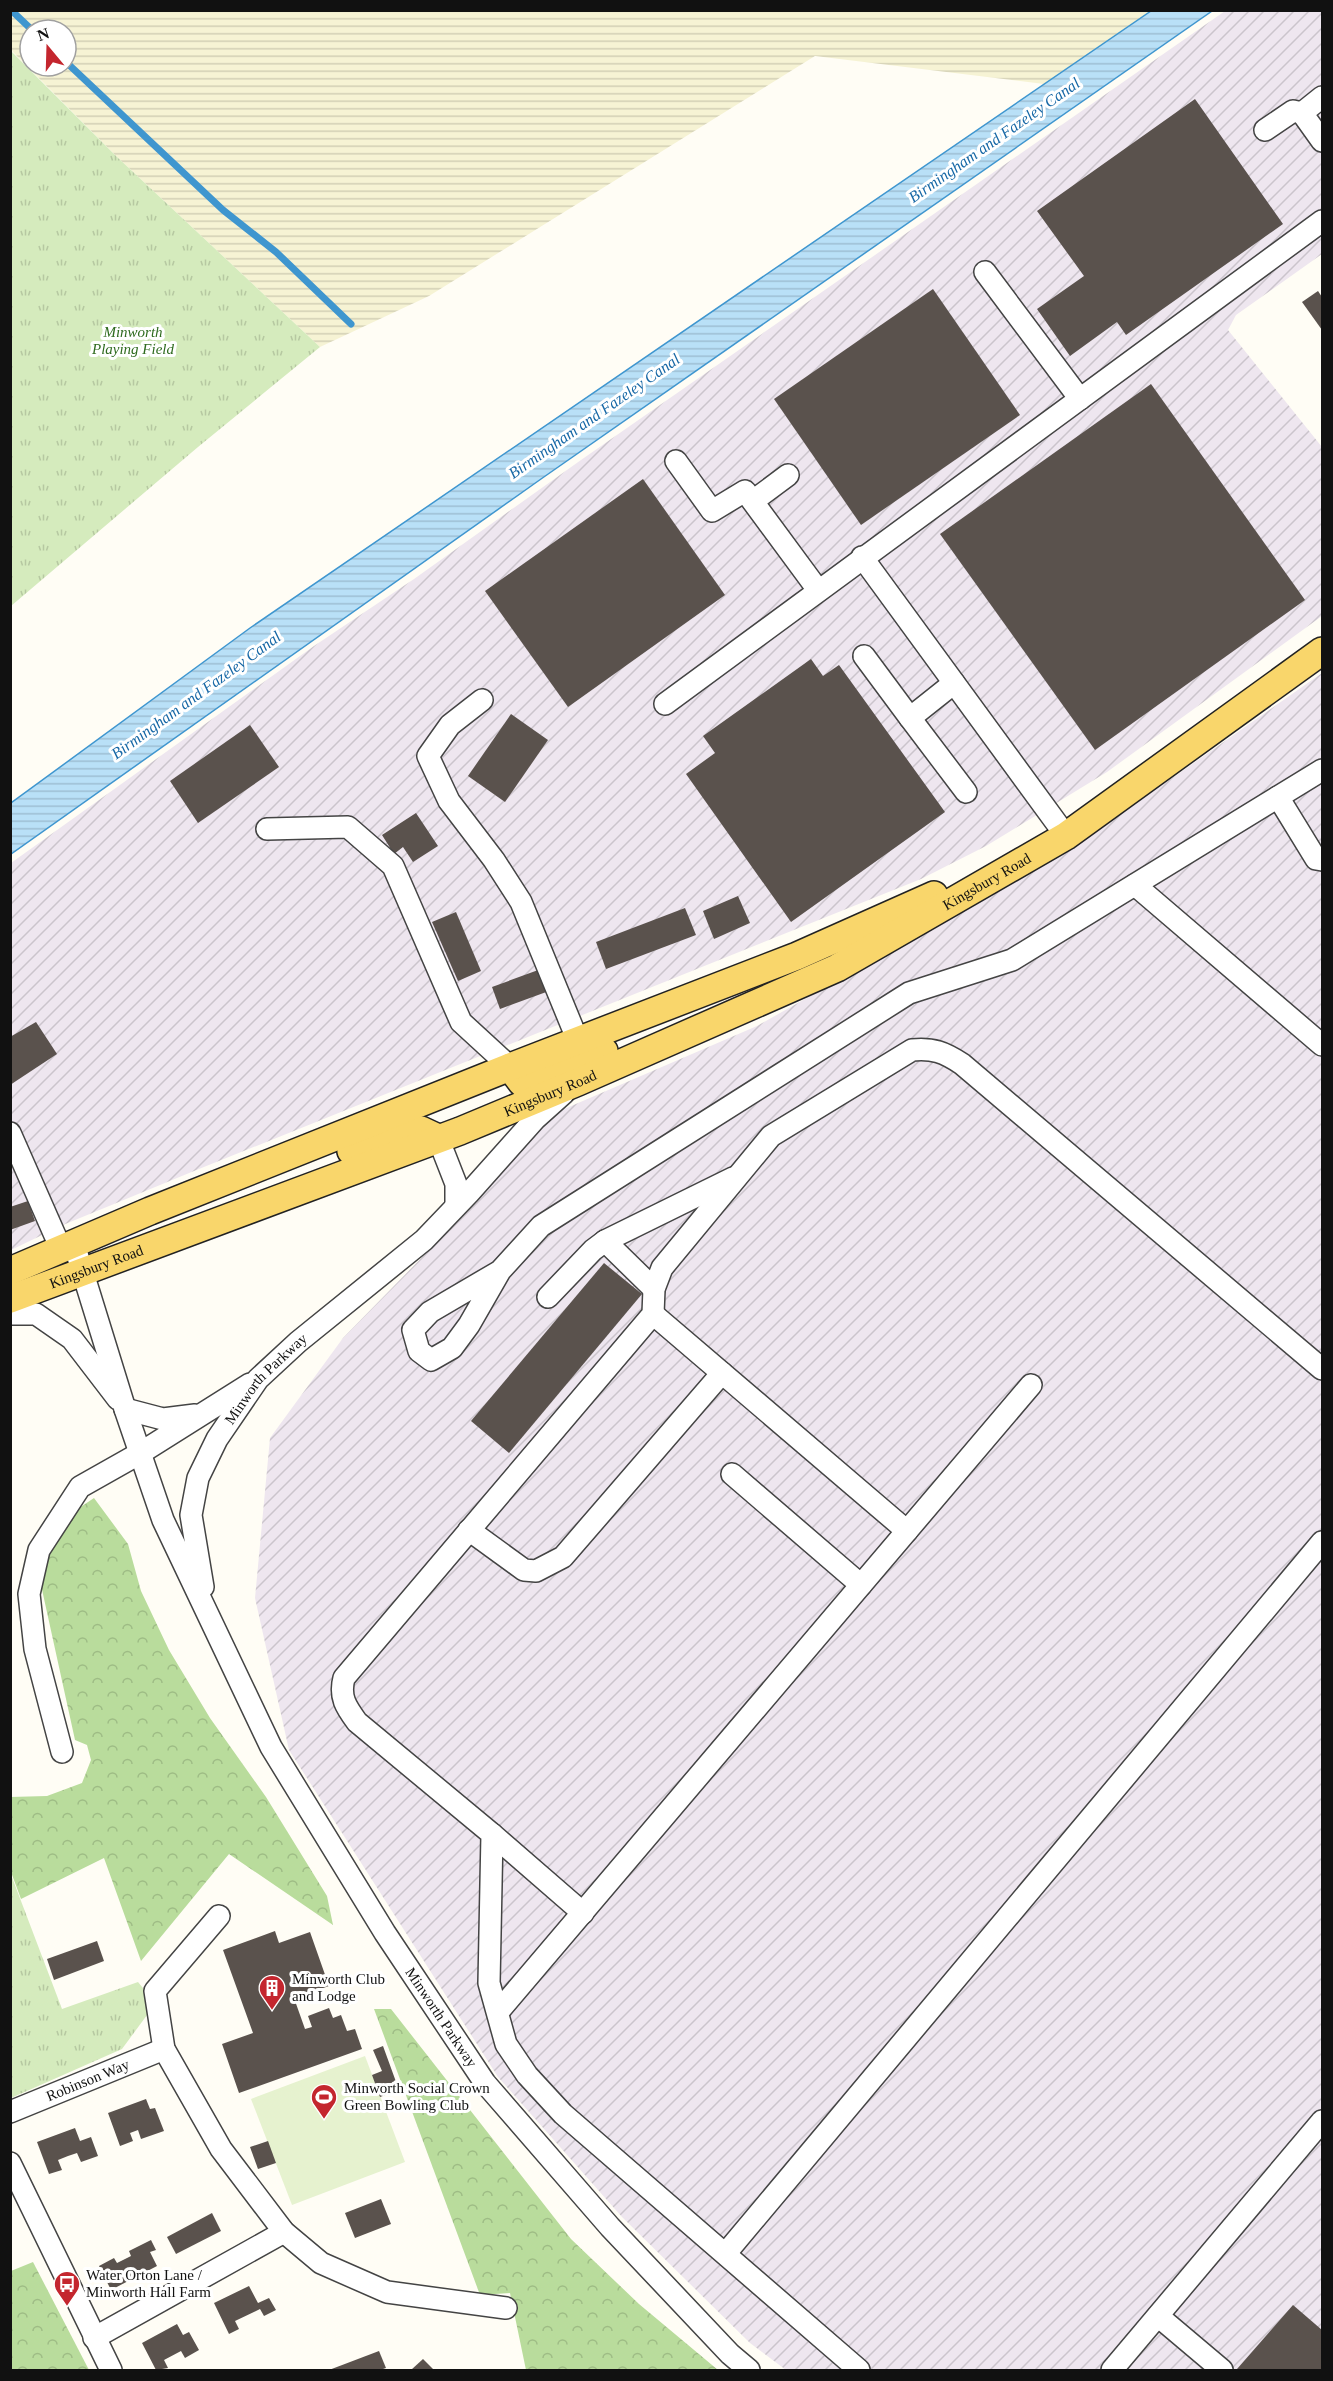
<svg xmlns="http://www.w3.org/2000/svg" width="1333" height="2381" font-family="'Times New Roman',serif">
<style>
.industrial{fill:url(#industrial-furrows)}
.farmland{fill:url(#farmland-rules);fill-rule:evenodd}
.grass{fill:url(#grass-tufts)}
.forest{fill:url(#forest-crowns)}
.pitch{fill:#e6f2cf}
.water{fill:url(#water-rules);stroke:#3f96cf;stroke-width:1.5}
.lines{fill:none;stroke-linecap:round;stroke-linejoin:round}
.stream{stroke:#3f96cf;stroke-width:7}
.building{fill:#5a524d}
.minor-casing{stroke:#444;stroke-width:24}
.major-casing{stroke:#222;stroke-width:30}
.minor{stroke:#fff;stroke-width:21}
.major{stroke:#f9d66b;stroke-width:27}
.labels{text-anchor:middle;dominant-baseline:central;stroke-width:6;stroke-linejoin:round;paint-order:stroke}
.park-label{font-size:15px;font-style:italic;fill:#2f6b1f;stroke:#fff}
.street-label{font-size:15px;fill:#111;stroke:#fff}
.poi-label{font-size:15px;fill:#111;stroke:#fff;text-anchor:start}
.water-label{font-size:16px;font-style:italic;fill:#1768a6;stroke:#fff}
</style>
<defs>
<pattern id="industrial-furrows" width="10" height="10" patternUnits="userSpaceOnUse" patternTransform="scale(1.5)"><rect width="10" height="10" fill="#eee6ef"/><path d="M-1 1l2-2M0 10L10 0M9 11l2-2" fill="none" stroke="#cbc4cc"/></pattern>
<pattern id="farmland-rules" width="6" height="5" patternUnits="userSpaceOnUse" patternTransform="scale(1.5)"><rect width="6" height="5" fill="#f6f3d4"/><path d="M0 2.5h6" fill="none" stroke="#d2cfb5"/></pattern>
<pattern id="grass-tufts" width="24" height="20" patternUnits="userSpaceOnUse" patternTransform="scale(1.5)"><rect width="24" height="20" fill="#d5ebbd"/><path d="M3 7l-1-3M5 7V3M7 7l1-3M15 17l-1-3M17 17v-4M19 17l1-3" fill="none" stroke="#b6c8a1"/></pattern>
<pattern id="forest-crowns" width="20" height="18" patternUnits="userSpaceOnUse" patternTransform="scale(1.5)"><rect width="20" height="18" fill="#b9dc9c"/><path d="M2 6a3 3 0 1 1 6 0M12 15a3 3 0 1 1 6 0" fill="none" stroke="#9ebc85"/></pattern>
<pattern id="water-rules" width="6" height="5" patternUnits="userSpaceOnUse" patternTransform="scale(1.5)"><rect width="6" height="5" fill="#b9e0f7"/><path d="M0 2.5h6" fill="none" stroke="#9ebfd3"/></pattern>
</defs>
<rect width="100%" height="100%" fill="#fffdf5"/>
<g class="industrial">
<path d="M1225,11h97v243l-86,61 -8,15 94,117v169l-215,156 -121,74 -65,33 -727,292 -131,54 -52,25v-387l303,-217 100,-67 167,-119z"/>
<path d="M1322,673v1697h-536l-36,-27 -128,-126 -124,-140 -209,-327 -34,-152 15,-160 73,-100 99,-101 99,-118 216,-93 314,-177z"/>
</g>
<path class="farmland" d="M10,11h1141l-107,73 -229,-28 -386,240 -109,51 -204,-191 -105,-106zM30,30h36v36h-36z"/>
<g class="grass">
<path d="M10,50l106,106 204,191 -122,100 -187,159z"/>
<path d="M10,1872l52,137 76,-27 9,11 3,18 -28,38 -111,49z"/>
</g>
<g class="forest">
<path d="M94,1498l34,46 13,47 28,59 41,68 56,79 61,99 6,29 -104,-71 -88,107 -37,-103 -83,41 -10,-27 -1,-75 37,-1 35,-13 9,-23 -4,-15 -12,-5 -34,-155 2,-23 33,-52z"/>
<path d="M374,2009h17l180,230 68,65 79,66h-192l-16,-77 -30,2z"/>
<path d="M33,2262l56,108h-78v-99z"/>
</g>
<path class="pitch" d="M365,2056l40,106 -113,43 -41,-106z"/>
<path class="water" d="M1151,11h61l-671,468 -530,375v-51l239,-175z"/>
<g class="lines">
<g class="stream">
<path d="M11,10l21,20"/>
<path d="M66,62l157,148 53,42 75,72"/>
</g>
</g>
<g class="building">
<path d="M1195,99l88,125 -157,111 -9,-13 -47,34 -33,-47 47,-33 -47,-65z"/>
<path d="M933,289l87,126 -159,110 -87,-126z"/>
<path d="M1318,291l4,6v33l-20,-28z"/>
<path d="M1151,384l154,216 -210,150 -155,-216z"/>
<path d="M643,479l82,116 -157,112 -83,-116z"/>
<path d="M811,659l12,17 16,-11 106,147 -154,110 -105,-148 29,-21 -12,-17z"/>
<path d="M511,714l37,26 -43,62 -37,-26z"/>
<path d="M250,725l29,42 -81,56 -28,-42z"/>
<path d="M416,813l22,33 -25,16 -10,-15 -9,7 -12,-19z"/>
<path d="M738,896l12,27 -36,16 -11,-28z"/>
<path d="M685,908l11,27 -90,34 -10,-27z"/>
<path d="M456,912l25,59 -23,10 -26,-59z"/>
<path d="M541,969l8,22 -49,18 -8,-22z"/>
<path d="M36,1022l21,32 -47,31v-48z"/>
<path d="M28,1201l7,20 -25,9v-23z"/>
<path d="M604,1263l38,31 -133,159 -38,-32z"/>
<path d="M275,1931l4,12 31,-11 19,54 -35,12 11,31 7,-2 -4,-11 21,-8 4,10 8,-3 6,16 8,-2 7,20 -123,44 -17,-49 31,-11 -30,-83z"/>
<path d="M97,1941l7,20 -50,19 -7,-21z"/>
<path d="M383,2046l16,44 -19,7 -8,-22 10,-4 -9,-21z"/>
<path d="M146,2099l4,10 5,-1 9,23 -23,8 -3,-9 -8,3 3,8 -13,5 -12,-33z"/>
<path d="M75,2128l5,13 11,-4 7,19 -17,6 -4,-9 -9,3 -10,4 4,10 -13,4 -12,-32z"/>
<path d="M268,2141l8,22 -18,6 -8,-22z"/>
<path d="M381,2199l10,25 -36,14 -10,-25z"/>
<path d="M212,2213l9,18 -45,23 -9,-17z"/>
<path d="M151,2240l5,10 -6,2 7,14 -46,24 -12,-24 15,-8 3,5 14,-7 -2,-5z"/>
<path d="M249,2286l9,17 11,-5 7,12 -12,6 -4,-7 -25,12 4,8 -10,5 -15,-31z"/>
<path d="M1293,2305l29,25v40h-83l-2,-1z"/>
<path d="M177,2324l6,11 6,-3 10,18 -14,8 -4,-7 -17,9 4,8 -12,2 -14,-27z"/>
<path d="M379,2351l7,17 -6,2h-51z"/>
<path d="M423,2359l11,11h-23z"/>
</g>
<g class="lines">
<g class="minor-casing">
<g id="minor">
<path d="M1322,97l-20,16 20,28"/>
<path d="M1265,130l28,-19 9,2"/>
<path d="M985,272l95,127"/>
<path d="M676,461l36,50 33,-20 73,99"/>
<path d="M753,501l35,-26"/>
<path d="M862,557l204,279"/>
<path d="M864,656l46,62 44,-35"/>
<path d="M482,700l-32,25 -22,31 21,45 45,59 27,42 57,139"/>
<path d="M665,704l657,-483"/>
<path d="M910,718l56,74"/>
<path d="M1278,797l38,62 6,1"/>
<path d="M267,829l81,-2 45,39 68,156 49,45"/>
<path d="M1135,885l187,160"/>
<path d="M10,1133l51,116"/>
<path d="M438,1138l18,46v21"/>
<path d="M605,1241l128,-63"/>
<path id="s1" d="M74,1244l51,165 38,111 108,227 114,186 100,150 125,144 120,127 19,16"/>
<path d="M500,1271l-70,41 -17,18 6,21 12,9 21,-12 17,-23 31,-54 41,-45 368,-233 103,-33 310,-190"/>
<path d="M548,1297l45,-47 12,-9 49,48"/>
<path d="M10,1314h26l36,25 46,60"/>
<path d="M653,1314l254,217"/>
<path d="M125,1409l38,10 32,-4"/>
<path d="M732,1474l129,111"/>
<path d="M469,1530l55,40 12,1 27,-14 159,-184"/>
<path id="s2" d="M203,1587l-12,-72 7,-37 19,-39 41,-60 40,-37 126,-102 45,-47 66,-74 29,-26"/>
<path d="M62,1752l-27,-103 -6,-55 10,-44 41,-63 62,-35 108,-68"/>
<path d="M492,1834l91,79"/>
<path d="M219,1916l-64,75 9,58 57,100 63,83 37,31 66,29 119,16"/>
<path d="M498,2012l533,-627"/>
<path id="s3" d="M10,2112l154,-63"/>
<path d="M10,2163l101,207"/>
<path d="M726,2253l596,-711"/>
<path d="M1158,2316l64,54"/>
<path d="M94,2338l190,-106"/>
<path d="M859,2370l-296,-256 -36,-39 -21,-31 -17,-61 3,-149 -135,-112c-11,-15 -18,-25 -13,-44l309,-364 1,-25 8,-21 109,-132 141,-86c21,-2 32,2 50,14l360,305"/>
<path d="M1112,2370l210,-249"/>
</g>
</g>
<g class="major-casing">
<g id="major">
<path d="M510,1067l12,16 82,-32"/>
<path d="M351,1151l52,-20 18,-1 15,7"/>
<path d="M10,1271l140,-60 360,-144 287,-111 137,-61"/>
<path id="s4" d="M10,1299l450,-168 118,-49 259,-114 229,-132 256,-185"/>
</g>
</g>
<use href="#minor" class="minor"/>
<use href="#major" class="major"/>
</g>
<defs>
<g id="building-pin" transform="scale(1.35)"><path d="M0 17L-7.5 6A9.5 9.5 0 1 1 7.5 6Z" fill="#c4262e" stroke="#fff"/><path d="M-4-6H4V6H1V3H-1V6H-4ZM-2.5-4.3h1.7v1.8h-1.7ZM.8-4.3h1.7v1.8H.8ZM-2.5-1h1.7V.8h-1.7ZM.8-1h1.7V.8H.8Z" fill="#fff"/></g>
<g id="stadium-pin" transform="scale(1.35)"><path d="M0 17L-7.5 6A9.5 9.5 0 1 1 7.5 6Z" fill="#c4262e" stroke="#fff"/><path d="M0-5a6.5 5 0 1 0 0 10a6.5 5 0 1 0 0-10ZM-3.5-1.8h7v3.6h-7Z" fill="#fff"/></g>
<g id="bus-pin" transform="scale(1.35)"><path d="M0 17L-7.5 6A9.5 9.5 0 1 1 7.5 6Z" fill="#c4262e" stroke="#fff"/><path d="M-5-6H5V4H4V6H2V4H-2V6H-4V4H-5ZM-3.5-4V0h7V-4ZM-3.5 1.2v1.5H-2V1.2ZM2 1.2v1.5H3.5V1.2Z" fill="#fff"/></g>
</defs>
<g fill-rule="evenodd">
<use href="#building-pin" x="272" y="1988"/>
<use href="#stadium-pin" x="324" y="2097"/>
<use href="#bus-pin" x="67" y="2284"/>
</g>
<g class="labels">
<g class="park-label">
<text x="133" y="332">Minworth<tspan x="133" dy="17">Playing Field</tspan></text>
</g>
<g class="street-label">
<text stroke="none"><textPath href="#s4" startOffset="1064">Kingsbury Road</textPath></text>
<text stroke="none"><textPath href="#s4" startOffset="578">Kingsbury Road</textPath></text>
<text stroke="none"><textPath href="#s4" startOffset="92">Kingsbury Road</textPath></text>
<text stroke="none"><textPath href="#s2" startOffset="232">Minworth Parkway</textPath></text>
<text stroke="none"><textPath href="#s1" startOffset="861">Minworth Parkway</textPath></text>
<text stroke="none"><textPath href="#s3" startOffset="84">Robinson Way</textPath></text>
</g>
<g class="poi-label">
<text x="292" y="1979">Minworth Club<tspan x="292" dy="17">and Lodge</tspan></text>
<text x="344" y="2088">Minworth Social Crown<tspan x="344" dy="17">Green Bowling Club</tspan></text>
<text x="86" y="2275">Water Orton Lane /<tspan x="86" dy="17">Minworth Hall Farm</tspan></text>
</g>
<g class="water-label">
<text transform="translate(994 140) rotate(-35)">Birmingham and Fazeley Canal</text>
<text transform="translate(594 416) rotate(-35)">Birmingham and Fazeley Canal</text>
<text transform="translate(196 695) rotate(-36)">Birmingham and Fazeley Canal</text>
</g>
</g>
<rect width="1333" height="2381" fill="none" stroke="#111111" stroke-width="24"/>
<g transform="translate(48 48) rotate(341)"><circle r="28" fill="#ffffff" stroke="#a0a0a0" stroke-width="1.5"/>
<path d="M0-4.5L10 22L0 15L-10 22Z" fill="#c4262e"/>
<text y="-9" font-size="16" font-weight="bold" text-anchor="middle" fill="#111111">N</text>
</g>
</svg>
